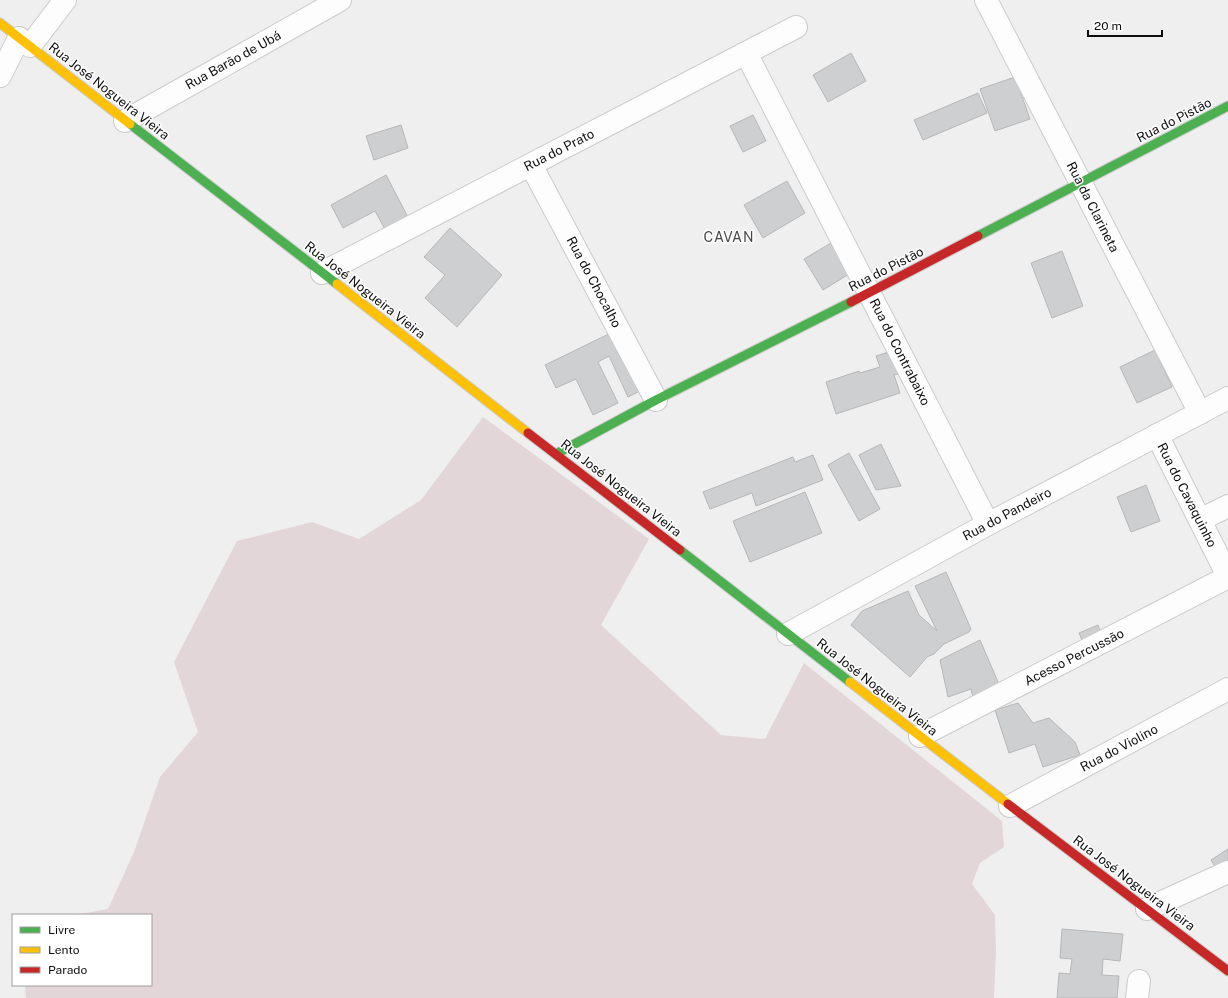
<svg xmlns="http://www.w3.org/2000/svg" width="1228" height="998" font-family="'Public Sans',sans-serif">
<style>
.green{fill:#e2d6d8}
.building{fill:#cecfd0;stroke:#b7b7b8}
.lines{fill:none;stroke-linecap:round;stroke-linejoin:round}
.street-casing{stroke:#cbcbcc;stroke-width:24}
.fast-casing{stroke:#cbcbcc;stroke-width:11}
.slow-casing{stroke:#cbcbcc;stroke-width:11}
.jam-casing{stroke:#cbcbcc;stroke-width:11}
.street{stroke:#fdfdfd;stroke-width:22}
.fast{stroke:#4caf50;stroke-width:9}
.slow{stroke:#ffc107;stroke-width:9}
.jam{stroke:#c62828;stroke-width:9}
.labels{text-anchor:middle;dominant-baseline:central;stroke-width:3;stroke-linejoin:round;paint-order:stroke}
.street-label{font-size:13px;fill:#0d0d0e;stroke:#fff}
.neighbourhood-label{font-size:14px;letter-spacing:1px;fill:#48474a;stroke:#fff}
</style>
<rect width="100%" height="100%" fill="#efeff0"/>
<path class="green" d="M483,417l166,122 -48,86 120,110 44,4 39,-76 198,158 2,26 -24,16 -8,21 23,31 1,37 -2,46h-968l-1,-13h126v-70h-76l33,-6 26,-57 26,-75 38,-45 -24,-70 63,-121 75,-19 47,17 62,-39z"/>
<g class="building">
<path d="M851,53l15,28 -38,21 -15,-27z"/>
<path d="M1015,77l15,42 -35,12 -15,-42z"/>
<path d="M978,93l9,20 -64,27 -9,-20z"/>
<path d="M753,115l13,26 -23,11 -13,-26z"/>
<path d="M401,125l7,23 -34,12 -8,-24z"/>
<path d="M386,175l24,46 -23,12 -12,-22 -32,17 -12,-23z"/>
<path d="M787,181l18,32 -42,25 -19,-33z"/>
<path d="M450,228l52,47 -45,52 -32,-29 20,-23 -21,-18z"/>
<path d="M836,240l18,31 -31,19 -19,-31z"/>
<path d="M1062,251l21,55 -31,12 -21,-55z"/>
<path d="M617,330l29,58 -18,9 -19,-41 -11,6 20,41 -25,12 -17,-36 -20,9 -11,-23z"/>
<path d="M895,350l7,23 -8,2 6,18 -64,21 -10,-32 33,-11 1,2 20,-6 -4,-11z"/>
<path d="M1155,350l17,37 -35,16 -17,-36z"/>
<path d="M881,444l20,42 -25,4 -17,-35z"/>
<path d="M849,453l31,56 -21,12 -31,-56z"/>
<path d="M813,455l10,25 -67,26 -4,-13 -42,16 -7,-17 90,-35 2,5z"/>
<path d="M1146,485l14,36 -29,11 -14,-35z"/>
<path d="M805,492l17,41 -72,29 -17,-41z"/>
<path d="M946,572l25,57 -2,3 -25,12 -10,10 -7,3 -17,20 -59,-52 11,-14 46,-20 11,24 18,16 -22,-45z"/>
<path d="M1098,625l5,14 -17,10 -7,-16z"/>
<path d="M980,640l21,49 -27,13 -3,-13 -23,8 -8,-37z"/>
<path d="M1018,703l15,20 16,-5 26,24 5,13 -37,12 -8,-23 -26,9 -14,-43z"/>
<path d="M1228,849v16l-11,5 -6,-10z"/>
<path d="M1062,929l61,5 -3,27 -17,-2 -1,16 17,1 -2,22h-60l2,-25 11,1 2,-15 -12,-1z"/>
</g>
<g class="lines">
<g class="street-casing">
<g id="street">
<path d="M986,0l214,413"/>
<path d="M30,46l35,-46"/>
<path d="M746,53l242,471"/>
<path d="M0,76l19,-38"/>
<path d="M125,121l215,-121"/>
<path d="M531,165l125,235"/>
<path d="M322,273l474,-246"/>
<path d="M1157,435l71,141"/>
<path d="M1200,520l28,-14"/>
<path d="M788,634l200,-110 240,-126"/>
<path d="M920,736l308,-159"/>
<path d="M1010,806l218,-117"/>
<path d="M1147,909l81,-37"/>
<path d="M1137,998l2,-17"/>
</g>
</g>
<g class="fast-casing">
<g id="fast">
<path d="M130,124l207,160"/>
<path d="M978,236l250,-130"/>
<path d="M556,454l100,-54 195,-98"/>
<path d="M680,550l170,132"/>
</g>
</g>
<g class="slow-casing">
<g id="slow">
<path d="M0,23l130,101"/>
<path d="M337,284l191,149"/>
<path d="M850,682l158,122"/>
</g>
</g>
<g class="jam-casing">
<g id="jam">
<path d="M851,302l127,-66"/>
<path d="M528,433l152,117"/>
<path d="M1008,804l220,167"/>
</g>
</g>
<use href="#street" class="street"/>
<use href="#fast" class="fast"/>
<use href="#slow" class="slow"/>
<use href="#jam" class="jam"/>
</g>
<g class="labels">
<g class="street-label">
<text transform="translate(233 60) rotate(-29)">Rua Barão de Ubá</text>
<text transform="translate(109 91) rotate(38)">Rua José Nogueira Vieira</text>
<text transform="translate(1174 120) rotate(-27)">Rua do Pistão</text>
<text transform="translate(559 150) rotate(-27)">Rua do Prato</text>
<text transform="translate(1093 207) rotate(63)">Rua da Clarineta</text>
<text transform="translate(886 269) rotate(-27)">Rua do Pistão</text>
<text transform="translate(594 282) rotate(62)">Rua do Chocalho</text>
<text transform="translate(365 290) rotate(38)">Rua José Nogueira Vieira</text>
<text transform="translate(900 352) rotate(63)">Rua do Contrabaixo</text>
<text transform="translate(621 488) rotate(38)">Rua José Nogueira Vieira</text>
<text transform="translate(1187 495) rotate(63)">Rua do Cavaquinho</text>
<text transform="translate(1007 514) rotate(-28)">Rua do Pandeiro</text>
<text transform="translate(1074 657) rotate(-27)">Acesso Percussão</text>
<text transform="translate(877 687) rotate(38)">Rua José Nogueira Vieira</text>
<text transform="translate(1119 748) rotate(-28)">Rua do Violino</text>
<text transform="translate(1134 883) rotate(37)">Rua José Nogueira Vieira</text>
</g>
<g class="neighbourhood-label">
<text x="729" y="237">CAVAN</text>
</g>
</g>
<rect x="12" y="914" width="140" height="72" fill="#ffffff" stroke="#9e9e9f"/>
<rect x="20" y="927" width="20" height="6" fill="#4caf50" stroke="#9e9e9f"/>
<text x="48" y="934" font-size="12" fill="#0d0d0e">Livre</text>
<rect x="20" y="947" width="20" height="6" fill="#ffc107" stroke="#9e9e9f"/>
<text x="48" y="954" font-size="12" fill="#0d0d0e">Lento</text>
<rect x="20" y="967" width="20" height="6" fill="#c62828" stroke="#9e9e9f"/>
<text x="48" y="974" font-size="12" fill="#0d0d0e">Parado</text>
<path d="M1088 30v6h74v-6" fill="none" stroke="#0d0d0e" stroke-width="2"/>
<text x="1094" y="30" font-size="12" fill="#0d0d0e" stroke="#ffffff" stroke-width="3" paint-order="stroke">20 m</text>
</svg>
